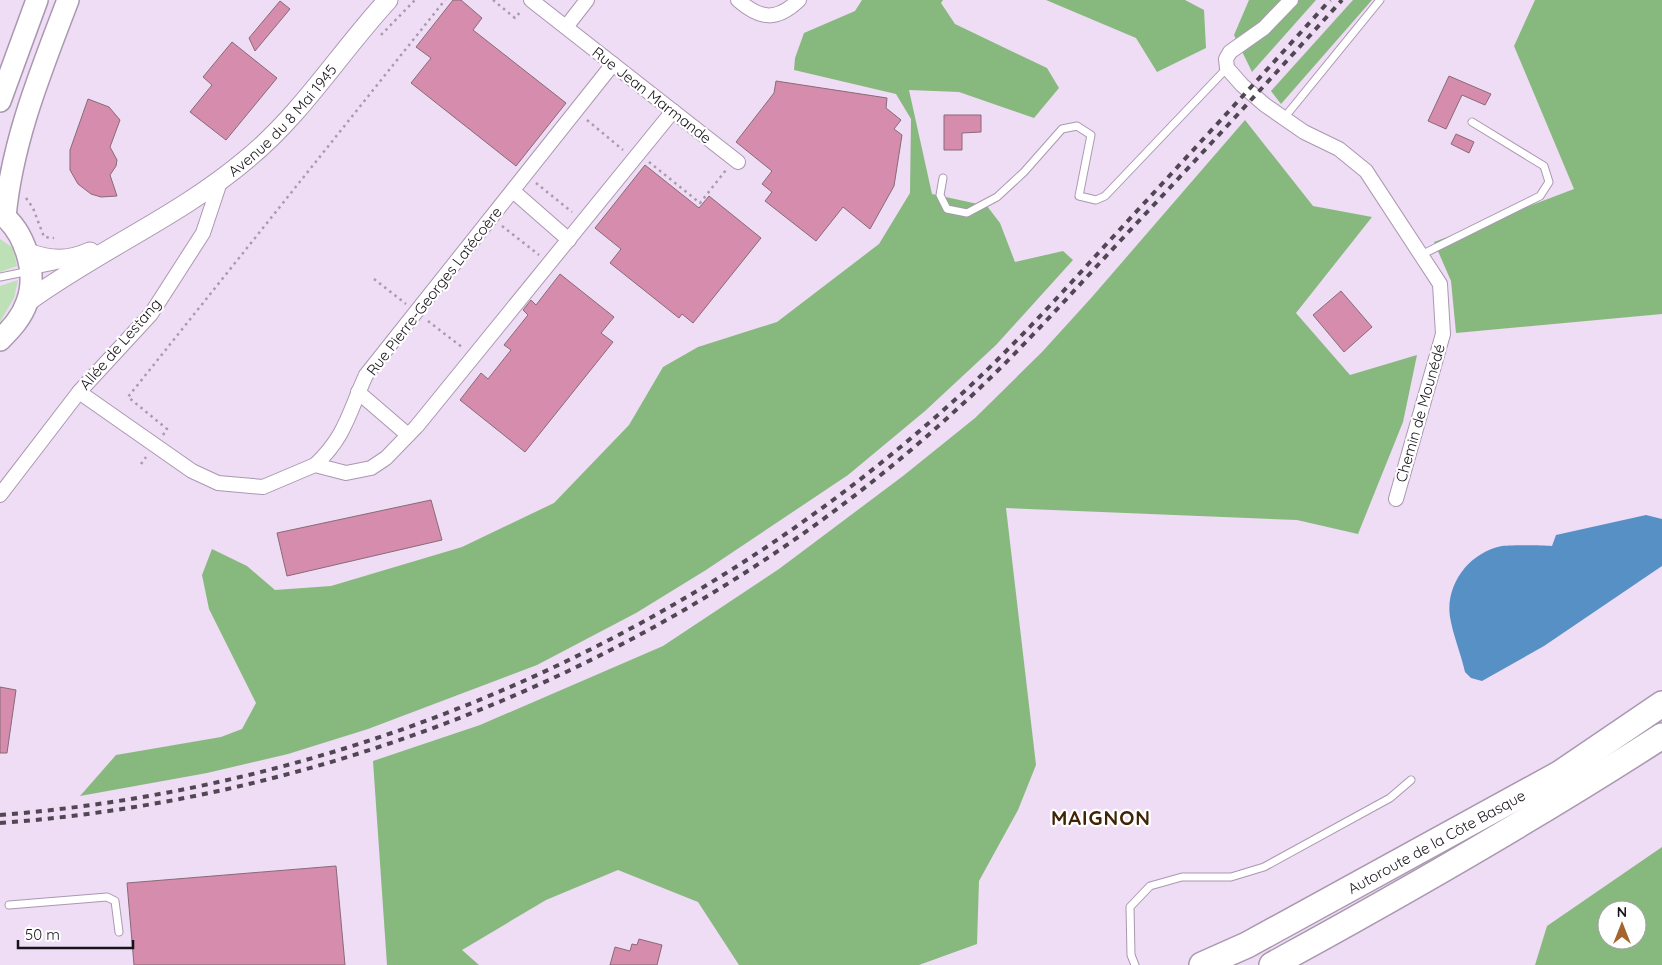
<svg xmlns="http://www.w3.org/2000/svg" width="1662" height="965" font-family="Quicksand,sans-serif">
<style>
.green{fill:#bde0b6}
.forest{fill:#87b97e;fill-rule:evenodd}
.water{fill:#5790c4}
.building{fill:#d68cac;stroke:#876b76}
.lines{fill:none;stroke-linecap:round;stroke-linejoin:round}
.lane-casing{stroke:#aa98b0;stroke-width:9}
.street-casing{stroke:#aa98b0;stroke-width:16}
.secondary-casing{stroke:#aa98b0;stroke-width:21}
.primary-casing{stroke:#aa98b0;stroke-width:24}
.highway-casing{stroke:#aa98b0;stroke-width:28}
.path{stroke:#a99aae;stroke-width:2.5;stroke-dasharray:2.5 4;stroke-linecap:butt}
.lane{stroke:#fff;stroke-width:7}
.street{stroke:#fff;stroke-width:14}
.secondary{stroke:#fff;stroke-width:19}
.primary{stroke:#fff;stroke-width:21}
.highway{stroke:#fff;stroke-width:25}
.rail{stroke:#514754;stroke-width:4;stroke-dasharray:6 6;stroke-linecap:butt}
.labels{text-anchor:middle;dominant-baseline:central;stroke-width:4.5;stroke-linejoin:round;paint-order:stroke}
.street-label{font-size:15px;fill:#18121a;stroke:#fff}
.district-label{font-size:20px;font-weight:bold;letter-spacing:1px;fill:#412308;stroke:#fff}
</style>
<rect width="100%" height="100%" fill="#efdcf5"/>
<g class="green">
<path d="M0,239l13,9 4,18 -17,6z"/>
<path d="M18,280l-4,18 -14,24v-36z"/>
</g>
<g class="forest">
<path d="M862,0h81l-2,3 14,21 92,44 12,20 -25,30 -75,-26 -50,-2 23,104 55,12 13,17 15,39 48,-11 10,9 -77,85 -71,66 -77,64 -142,95 -70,43 -99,52 -169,64 -80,25 -81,19 -127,23 36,-41 105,-18 21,-8 14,-26 -47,-94 -7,-34 10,-26 35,17 28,24 56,-4 131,-39 92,-44 75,-78 34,-58 35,-20 79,-25 102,-78 31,-51 1,-74 -15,-25 -102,-24 1,-12 9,-25 51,-22z"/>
<path d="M1046,0h139l19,10 2,38 -49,24 -21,-34z"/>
<path d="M1249,0h67l-64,72 -18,-37z"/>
<path d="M1353,0h19l-91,104 -10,-13z"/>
<path d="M1535,0h127v314l-206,19 -5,-52 -17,-39 140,-53 -60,-143z"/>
<path d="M1245,120l68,86 59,11 -76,96 54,62 67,-20 -14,67 -45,112 -61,-14 -291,-12 30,257 -18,45 -39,71 -2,63 -58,21h-180l-41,-63 -80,-32 -72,30 -84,50 17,15h-92l-14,-204 107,-36 183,-79 116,-77 124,-93 72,-58 67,-66 50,-55z"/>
<path d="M1662,847v118h-127l12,-39zM1607,910h30v30h-30z"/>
</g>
<path class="water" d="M1646,515l16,4v47l-118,80 -62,35 -11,-3 -6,-6c-4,-18 -12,-37 -15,-55 -5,-33 20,-65 52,-71 10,-1 39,-1 50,0l4,-11z"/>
<g class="building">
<path d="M453,0h8l21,18 -9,12 93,73 -50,63 -105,-83 20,-25 -15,-11z"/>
<path d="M280,1l10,8 -35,42 -6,-13z"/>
<path d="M232,42l45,36 -51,62 -36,-28 22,-27 -9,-8z"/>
<path d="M1449,76l42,18 -6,11 -23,-10 -16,34 -18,-8z"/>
<path d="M776,81l111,17 -1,10 15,12 -7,9 8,6 -8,51 -24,43 -27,-22 -27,34 -51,-40 7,-9 -10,-8 10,-13 -36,-29 38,-49z"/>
<path d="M88,99l21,8 11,13 -10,27 7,13 -1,6 -6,9 7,21 -16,1 -10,-3 -13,-10 -8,-14v-20z"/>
<path d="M944,115h37v17l-19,1v17h-18z"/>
<path d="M1456,134l18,8 -5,11 -18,-9z"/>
<path d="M645,165l54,43 10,-12 52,42 -68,85 -11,-9 -3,4 -69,-55 11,-14 -26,-21z"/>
<path d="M560,274l54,43 -13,16 12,9 -88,110 -65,-52 21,-27 7,6 23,-29 -7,-5 24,-30 -5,-5 8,-10 5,5z"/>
<path d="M1341,291l31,36 -28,25 -31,-37z"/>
<path d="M431,500l11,40 -155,36 -10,-43z"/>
<path d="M0,687l16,3 -9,63h-7z"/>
<path d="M336,866l9,99h-211l-7,-82z"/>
<path d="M639,939l23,6 -5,20h-47l5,-18 15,4 2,-7 5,1z"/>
</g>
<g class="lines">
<g class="lane-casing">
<g id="lane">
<path d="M1284,118l96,-118"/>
<path d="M943,178l-3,17 7,14 20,4 30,-16 27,-25 38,-43 15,-3 14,9 -12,61 17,4 9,-4 122,-128"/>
<path d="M1421,255l119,-59 9,-14 -5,-16 -72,-44"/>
<path d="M0,277l54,-11"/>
<path d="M9,905l98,-8 8,4 4,31"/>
<path d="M1135,965l-4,-10 -1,-48 20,-21 32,-9h49l33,-10 126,-69 21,-18"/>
</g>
</g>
<g class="street-casing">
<g id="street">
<path d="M531,0l207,162"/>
<path d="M738,0c23,20 39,21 61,0"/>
<path d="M1291,0l-27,28 -34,24 -4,7 1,9 15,17 23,20 39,27 35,17 27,22 74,113 3,50 -47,165"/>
<path d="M566,27l21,-27"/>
<path d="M513,191l56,49"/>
<path d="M79,392l113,79 26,12 45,4 52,-22 31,8 25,-5 15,-10 31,-32 256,-315"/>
<path d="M358,392l50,43"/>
<path d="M315,465c31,-29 34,-53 51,-90l247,-311"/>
<path d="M0,495l79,-103 72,-78 52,-81 17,-51"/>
</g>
</g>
<g class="secondary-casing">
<g id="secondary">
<path d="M28,253c22,8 40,9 62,-1"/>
<path id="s1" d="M27,302c71,-52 153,-86 220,-143 55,-45 93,-107 141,-159"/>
</g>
</g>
<g class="primary-casing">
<g id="primary">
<path d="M0,101l37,-101"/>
<path d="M0,213c25,18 38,60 27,89 -5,15 -15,26 -27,38"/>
<path d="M5,217c7,-76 36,-146 63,-217"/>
</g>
</g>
<g class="highway-casing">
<g id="highway">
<path id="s2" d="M1202,965l45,-20 312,-171 103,-70"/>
<path d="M1272,965c132,-72 263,-147 390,-229"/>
</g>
</g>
<g class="path">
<path d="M493,0l22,18 7,-8"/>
<path d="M381,35l34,-35"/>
<path d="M587,120l36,30"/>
<path d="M649,162l51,41 26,-33"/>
<path d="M536,183l36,29"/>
<path d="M26,198l7,10 11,29 10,1"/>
<path d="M502,226l37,29"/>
<path d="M374,279l32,25"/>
<path d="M428,321l35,27"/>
<path d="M163,435l4,-6 -39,-32 317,-397"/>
<path d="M141,464l5,-7"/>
</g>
<use href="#lane" class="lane"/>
<use href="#street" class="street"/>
<use href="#secondary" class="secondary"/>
<use href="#primary" class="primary"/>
<use href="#highway" class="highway"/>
<g class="rail">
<path d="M0,815c351,-28 686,-174 948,-409 59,-52 111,-110 164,-168 73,-79 146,-158 218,-238"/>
<path d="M0,823c350,-26 697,-174 956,-413 59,-53 111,-112 165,-170 74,-79 148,-159 221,-240"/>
</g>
</g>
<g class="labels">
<g class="street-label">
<text transform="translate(652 95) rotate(38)">Rue Jean Marmande</text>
<text stroke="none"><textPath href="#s1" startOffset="315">Avenue du 8 Mai 1945</textPath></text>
<text transform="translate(434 291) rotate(-52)">Rue Pierre-Georges Latécoère</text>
<text transform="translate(120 344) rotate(-49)">Allée de Lestang</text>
<text transform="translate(1420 413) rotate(-74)">Chemin de Mounédé</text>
<text stroke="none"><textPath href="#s2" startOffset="265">Autoroute de la Côte Basque</textPath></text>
</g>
<g class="district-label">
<text x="1101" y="817">MAIGNON</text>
</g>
</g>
<g transform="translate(1622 925)"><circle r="24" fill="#ffffff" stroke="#a3a0a3"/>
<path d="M0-4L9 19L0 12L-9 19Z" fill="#a5662d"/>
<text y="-8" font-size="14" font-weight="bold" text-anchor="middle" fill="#18121a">N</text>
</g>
<path d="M18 940v8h115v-8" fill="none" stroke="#18121a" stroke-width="2.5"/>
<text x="25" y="940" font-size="15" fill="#18121a" stroke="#ffffff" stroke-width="4" paint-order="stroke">50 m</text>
</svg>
